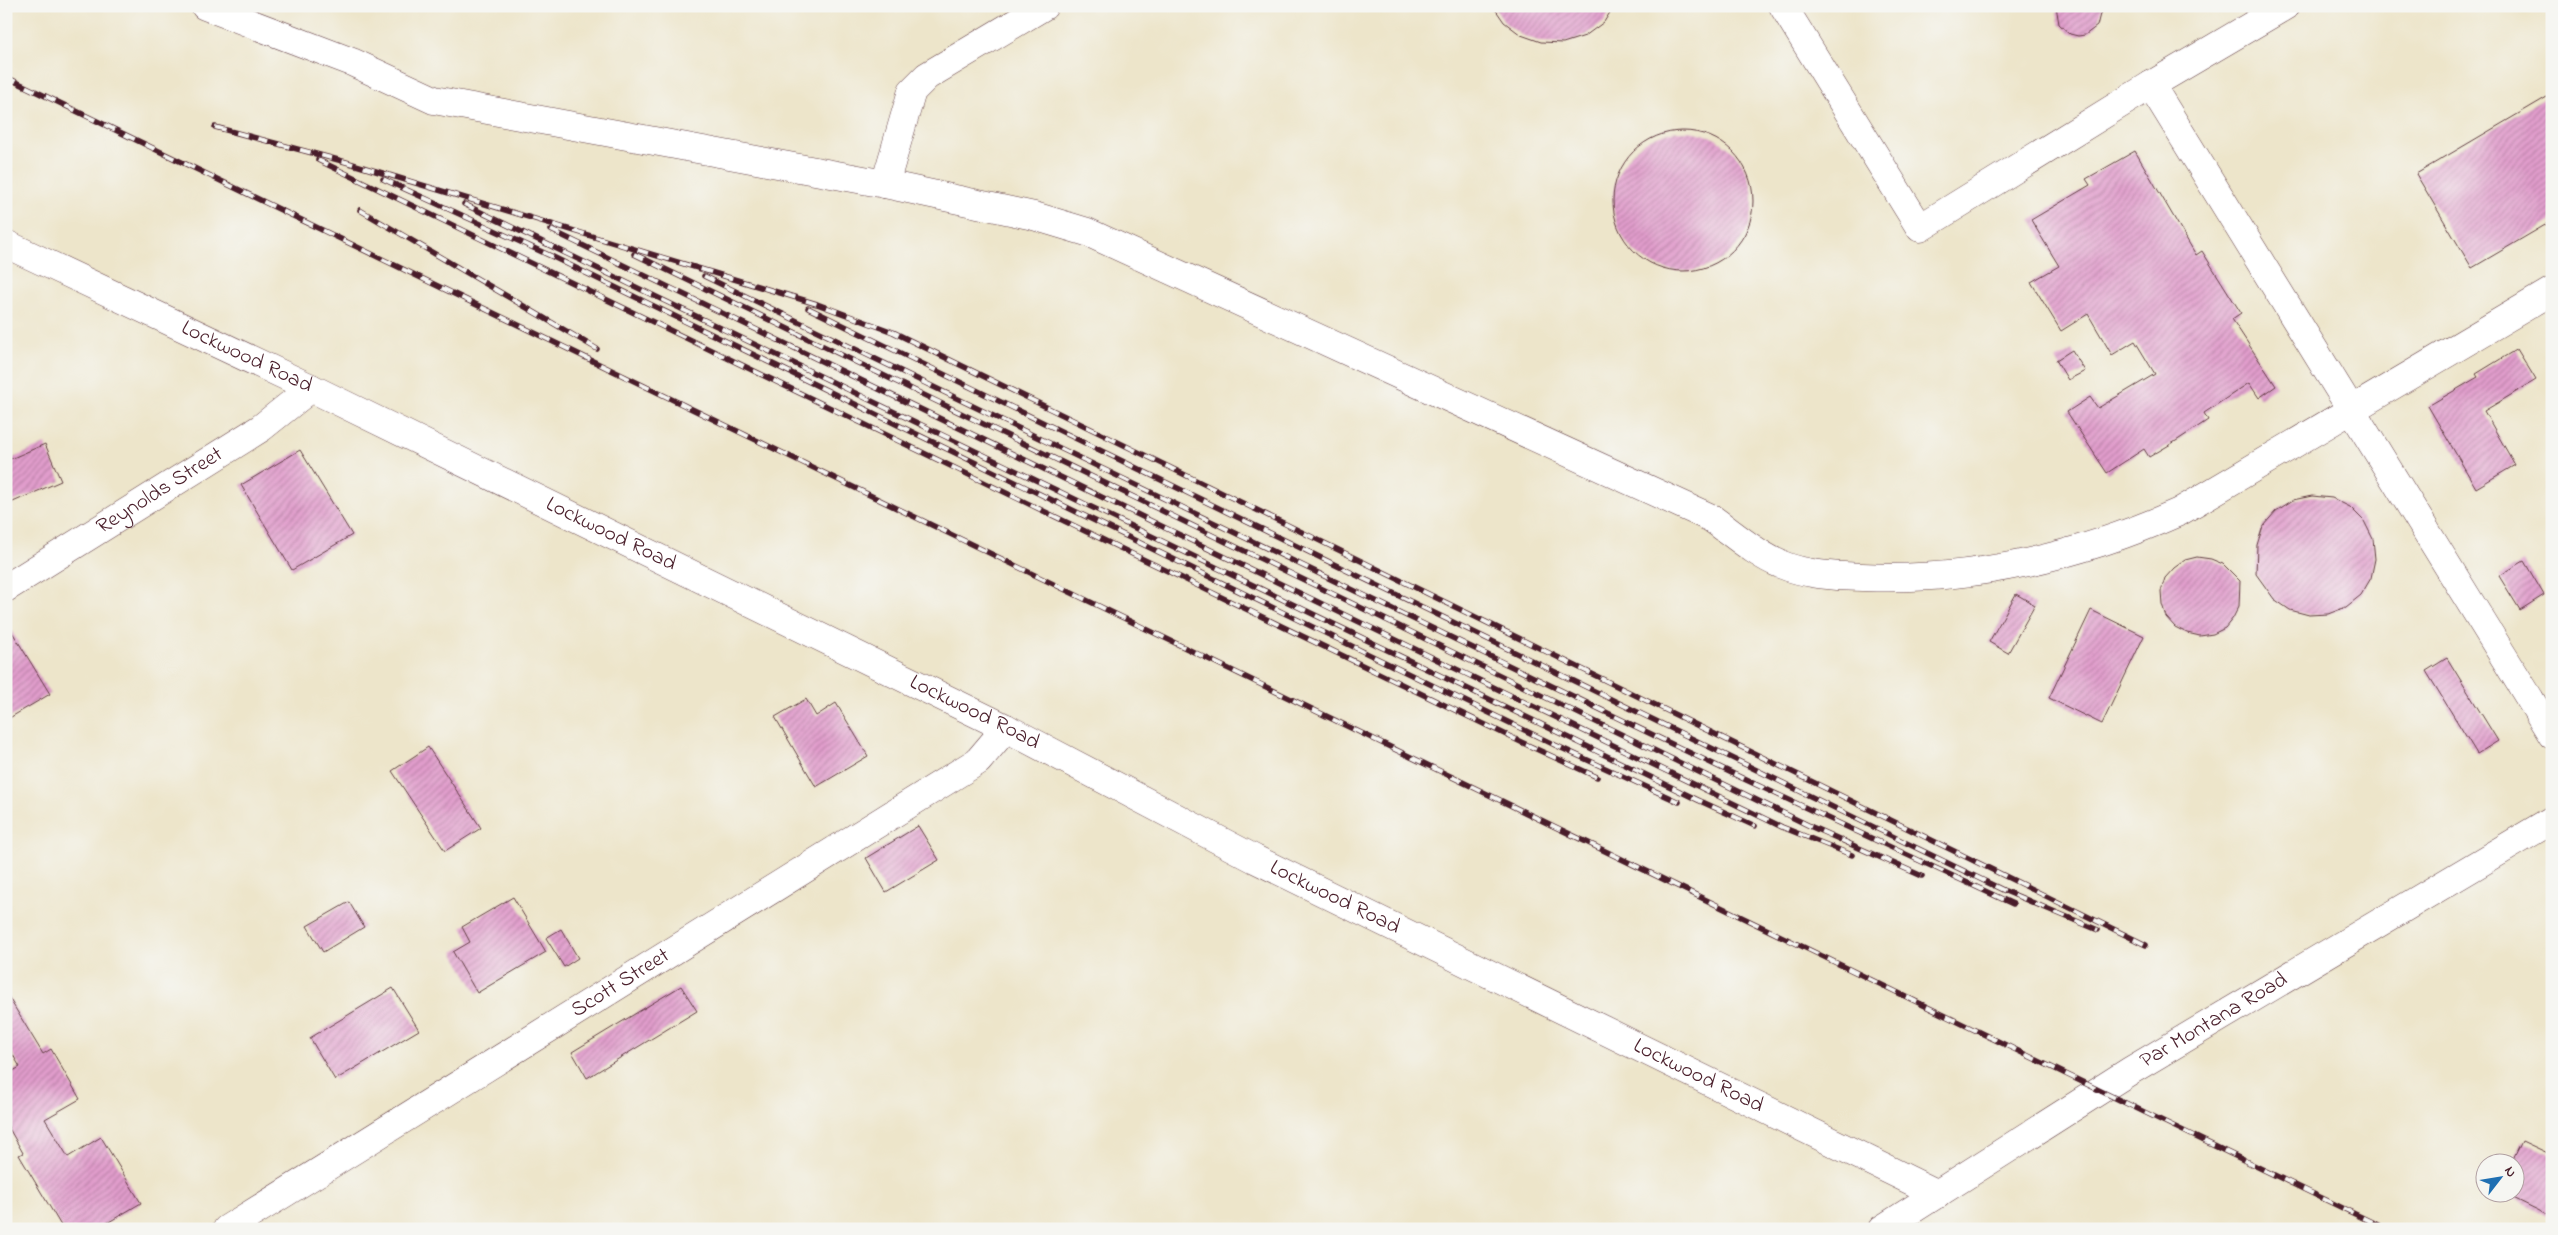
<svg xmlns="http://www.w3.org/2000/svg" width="2558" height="1235" font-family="'Indie Flower',sans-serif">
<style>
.building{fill:url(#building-hatch)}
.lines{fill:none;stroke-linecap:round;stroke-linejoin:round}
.minor-casing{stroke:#623d43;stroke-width:29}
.minor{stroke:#fff;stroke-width:28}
.rail-casing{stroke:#4a1f2b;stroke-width:5.5}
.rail{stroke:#f6f6f2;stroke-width:4;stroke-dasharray:11;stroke-linecap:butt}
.labels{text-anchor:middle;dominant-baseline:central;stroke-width:4;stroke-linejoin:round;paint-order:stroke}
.street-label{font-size:22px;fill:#4a1f2b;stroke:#f6f6f2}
</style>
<defs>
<pattern id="building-hatch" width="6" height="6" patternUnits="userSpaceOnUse" patternTransform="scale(1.25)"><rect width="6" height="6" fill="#e19dcc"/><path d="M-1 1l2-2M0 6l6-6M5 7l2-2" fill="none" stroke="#b87fa6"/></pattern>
</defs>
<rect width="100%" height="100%" fill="#f6f6f2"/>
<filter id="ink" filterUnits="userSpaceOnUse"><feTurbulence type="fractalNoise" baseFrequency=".02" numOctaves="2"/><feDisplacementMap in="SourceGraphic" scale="10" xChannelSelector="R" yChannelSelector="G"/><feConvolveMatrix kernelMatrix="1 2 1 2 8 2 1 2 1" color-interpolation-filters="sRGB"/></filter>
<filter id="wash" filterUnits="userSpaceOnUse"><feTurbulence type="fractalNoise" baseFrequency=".0096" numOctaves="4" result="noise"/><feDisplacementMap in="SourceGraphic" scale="20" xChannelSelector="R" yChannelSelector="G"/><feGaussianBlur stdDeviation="1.12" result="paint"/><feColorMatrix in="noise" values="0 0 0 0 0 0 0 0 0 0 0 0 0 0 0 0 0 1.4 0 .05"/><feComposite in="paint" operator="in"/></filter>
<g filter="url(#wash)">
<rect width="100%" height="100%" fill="#ede5ca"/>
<g id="blocks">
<g class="building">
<path d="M1493,6h121l-10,16 -19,14 -22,7 -22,-1 -20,-7 -17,-13z"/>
<path d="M2056,6h46l-5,20 -12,9 -7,1 -8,-2 -11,-10z"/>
<path d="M2552,94v127l-80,47 -56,-94z"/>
<circle cx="1683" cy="201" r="70"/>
<path d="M2135,151l61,104 6,-4 39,62 -9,6 44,67 -17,12 -10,-15 -45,30 4,7 -32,21 -27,16 -5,-8 -37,24 -40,-61 23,-15 8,11 57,-34 -20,-33 -23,14 -24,-41 -27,17 -30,-49 28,-16 -28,-46 59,-35 -4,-6z"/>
<path d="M2517,349l19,31 -52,31 31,54 -39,23 -48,-82 50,-29 -2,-3z"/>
<path d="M2072,350l13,21 -17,9 -12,-20z"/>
<path d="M45,444l16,37 -55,24v-44z"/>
<path d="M300,450l52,85 -60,35 -51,-85z"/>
<path d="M2312,496l20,2 18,9 14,14 9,18 2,20 -4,19 -10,17 -15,12 -18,7 -19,1 -19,-5 -16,-11 -18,-25 1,-29 6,-19 13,-15 17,-11z"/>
<path d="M2197,557l14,2 12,5 17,17 -1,25 -6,12 -8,10 -12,6 -13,2 -13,-3 -12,-6 -9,-10 -4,-13 -1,-13 4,-13 9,-10 11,-8z"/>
<path d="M2524,561l20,34 -24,15 -21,-34z"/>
<path d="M2016,594l19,11 -27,48 -19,-11z"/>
<path d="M2091,610l53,26 -42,88 -53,-26z"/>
<path d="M6,622l44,72 -44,26z"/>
<path d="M2447,658l51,83 -21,13 -51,-83z"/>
<path d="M806,699l10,17 20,-13 32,53 -52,31 -41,-70z"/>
<path d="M428,747l53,81 -36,23 -53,-80z"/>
<path d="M918,826l21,34 -53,32 -20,-34z"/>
<path d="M513,897l33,55 -69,41 -24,-41 17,-10 -8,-15z"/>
<path d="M349,902l15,25 -41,25 -16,-26z"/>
<path d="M561,929l17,29 -14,9 -18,-29z"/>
<path d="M681,986l16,25 -110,67 -15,-26z"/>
<path d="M393,988l26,42 -84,50 -25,-42z"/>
<path d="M6,993l37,61 8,-5 29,50 -35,20 23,38 33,-20 40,66 -44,26h-34l-44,-74 4,-2 -17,-30v-48l14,-8 -14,-24z"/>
<path d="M2522,1141l30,14v62l-51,-25h15v-30h-4z"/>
</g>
</g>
</g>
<g filter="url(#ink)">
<use href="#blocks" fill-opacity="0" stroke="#623d43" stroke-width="1"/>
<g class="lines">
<g class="minor-casing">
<g id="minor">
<path d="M205,6l147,56 82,38 451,84 149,32 53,16 624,286c20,14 46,37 69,46 26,11 54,12 82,13 109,5 218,-21 317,-65l373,-221"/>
<path d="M1783,6l137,222 231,-143 401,650"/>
<path d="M2151,85l134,-79"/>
<path d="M885,184l27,-93 15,-15 117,-70"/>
<path id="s1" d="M6,244l305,144 695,340 249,131 683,335"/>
<path id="s2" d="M6,588l255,-160 50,-40"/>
<path id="s3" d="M227,1229l751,-468 28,-33"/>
<path id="s4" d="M1882,1229l248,-158 422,-251"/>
</g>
</g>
<use href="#minor" class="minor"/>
<g class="rail-casing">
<g id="rail">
<path d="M6,77l2380,1152"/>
<path d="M215,127l131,35 421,127 50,15 76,28 1253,613"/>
<path d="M318,160l1203,582 76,35"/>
<path d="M383,179l168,77 1004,489 124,57"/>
<path d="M464,204l1234,596 57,26"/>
<path d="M360,210l237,139"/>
<path d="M551,230l1231,597 70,28"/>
<path d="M634,254l1178,573 110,49"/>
<path d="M704,276l1038,502 271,126"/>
<path d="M808,308l1195,582 95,40"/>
</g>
</g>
<use href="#rail" class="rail"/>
</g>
</g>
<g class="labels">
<g class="street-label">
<text stroke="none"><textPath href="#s1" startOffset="266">Lockwood Road</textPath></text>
<text stroke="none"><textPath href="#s2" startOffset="182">Reynolds Street</textPath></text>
<text stroke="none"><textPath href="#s1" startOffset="671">Lockwood Road</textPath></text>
<text stroke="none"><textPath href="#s1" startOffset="1076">Lockwood Road</textPath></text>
<text stroke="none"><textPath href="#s1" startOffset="1481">Lockwood Road</textPath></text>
<text stroke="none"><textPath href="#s3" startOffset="464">Scott Street</textPath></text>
<text stroke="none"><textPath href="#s4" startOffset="392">Par Montana Road</textPath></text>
<text stroke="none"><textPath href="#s1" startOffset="1886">Lockwood Road</textPath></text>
</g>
</g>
<rect width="2558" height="1235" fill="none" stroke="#f6f6f2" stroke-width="25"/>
<g transform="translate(2500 1178) rotate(59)"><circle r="24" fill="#f6f6f2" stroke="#b1a0a2"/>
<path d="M0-4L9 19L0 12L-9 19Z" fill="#1f6fb2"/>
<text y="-8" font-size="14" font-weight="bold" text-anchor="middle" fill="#4a1f2b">N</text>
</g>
</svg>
